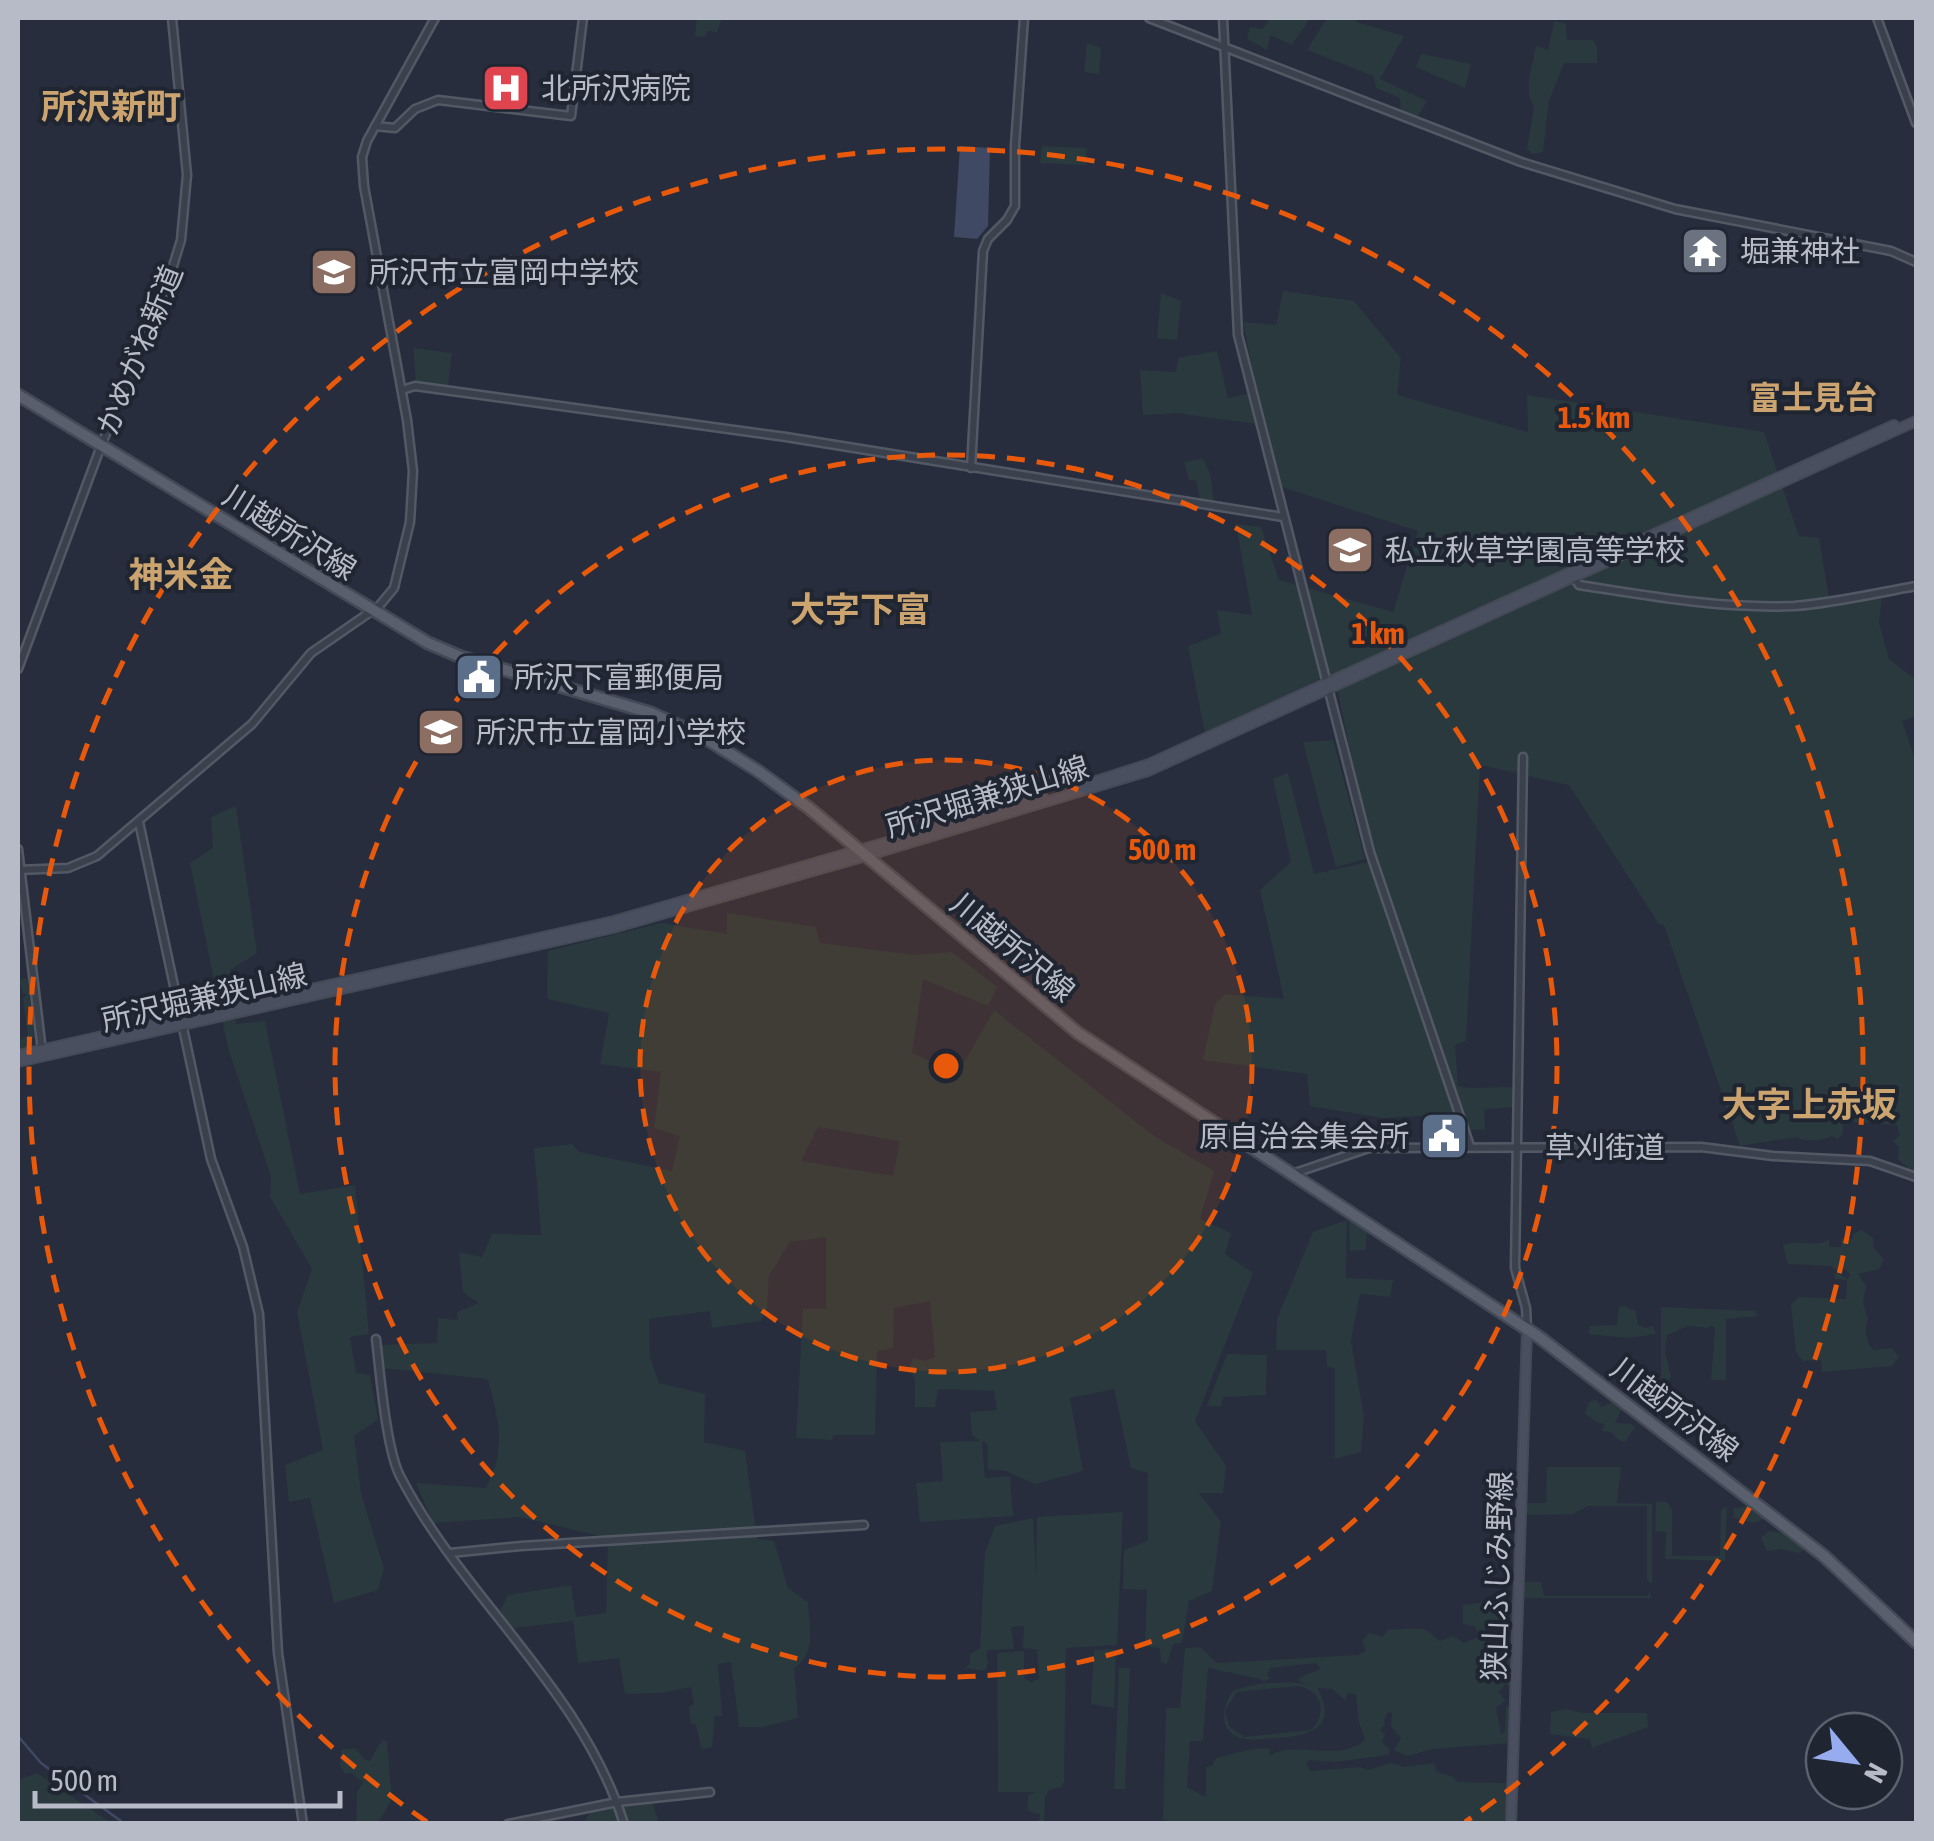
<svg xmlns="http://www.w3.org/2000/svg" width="1934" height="1841" font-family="'Asap Condensed','Noto Sans JP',sans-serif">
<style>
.green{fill:#29393e;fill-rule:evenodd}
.water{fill:#3f4964}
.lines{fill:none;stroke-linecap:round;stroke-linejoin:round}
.stream{stroke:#3f4964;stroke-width:2.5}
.tertiary-casing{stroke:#535865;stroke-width:11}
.secondary-casing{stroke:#444956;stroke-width:12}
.primary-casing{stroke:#444956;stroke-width:15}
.tertiary{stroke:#3b404d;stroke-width:6}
.secondary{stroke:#4a4f60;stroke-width:8}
.primary{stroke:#595f6d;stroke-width:10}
.ring{fill:none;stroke:#e8590c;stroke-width:5;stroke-dasharray:18 12}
.labels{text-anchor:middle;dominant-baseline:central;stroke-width:8;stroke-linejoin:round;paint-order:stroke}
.poi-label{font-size:30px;fill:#b7bbc8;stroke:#202532;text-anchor:start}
.street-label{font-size:30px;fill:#b7bbc8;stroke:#202532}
.neighbourhood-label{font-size:32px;font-weight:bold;fill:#cba470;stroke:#202532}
.quarter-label{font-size:35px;font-weight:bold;fill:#cba470;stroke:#202532}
.centre{fill:#e8590c;stroke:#202532;stroke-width:5}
.ring-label{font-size:30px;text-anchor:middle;font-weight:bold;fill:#e8590c;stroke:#202532;stroke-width:8;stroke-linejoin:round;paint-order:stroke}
</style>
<rect width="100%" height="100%" fill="#272d3d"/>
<g class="green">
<path d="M697,18h25l-5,14 -10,-1 -2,6 -10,-1z"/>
<path d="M1270,18h40l-18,27 -22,-10 -3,15 -20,-11 3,-12 13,2z"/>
<path d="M1327,18h31l-2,4 48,14 -24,43 47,22 -10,16 -16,-4 -1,-15 -24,-10 -2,-12 -67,-26z"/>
<path d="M1554,21l12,3 1,16h26l4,6v17h-33l-15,38 -6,51 -11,2 -5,-5 7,-43c-12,-16 -1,-41 2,-60l12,4z"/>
<path d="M1087,43l14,5 -2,26 -15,-2z"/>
<path d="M1421,54l50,10 -6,24 -49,-21z"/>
<path d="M1042,146l45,2 -1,17 -46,-2z"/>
<path d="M1283,291l71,10 47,57 -4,37 131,37 -1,-37 237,37 35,104 20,2 11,66 52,-7 -3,26 10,36 27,21v36l-14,5 14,42v411l-18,-14 1,-13 -6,-6 7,-6 -3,-10 -54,-4v13l-5,5 -7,-3c-8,5 -27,6 -35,1l-56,9 -76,-221 -5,-1 -90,-139 -89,-20 -14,276 -11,4 3,41c20,5 37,-1 58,2l-1,19 -31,2 1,20 -44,3 -5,-17 -53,3 -73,-12 -3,-32 -104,-14 12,-56 10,-10 59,5 -24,-109 31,-28 -18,-83 15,-6 26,101 59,-13 -36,-173 -7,-14 -125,60 -17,-88 33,-12 -4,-24 35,5 -16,-91 25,3 18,53 114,32 25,-81 -139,-45 -16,-61 -86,-12 -34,2 -3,-45 36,2 2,-14 39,-7 11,47 29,-6 -14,-70 33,3z"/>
<path d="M1161,293l20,8 -4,39 -20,-2z"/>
<path d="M413,348l39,5 -4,33 -32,-4z"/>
<path d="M1203,459l7,14 4,30 -14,-2 -4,-21h-7l-5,-18z"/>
<path d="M1333,740l32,119 -29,8 -33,-125z"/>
<path d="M236,806l21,147 -27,17 6,54 29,-3 35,173 55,-9 14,149 -19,3 6,36 14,2 8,44 -24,17 7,57 23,76 -6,21 -44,13 -24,-105 -21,4 -4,-37 38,-15 -26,-138 15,-43 -42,-72 1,-21 -43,-128 -38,-185 23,-15 -2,-31z"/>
<path d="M727,913l89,14 4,16 95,12 37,-3 45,35 -9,19 -65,-27 -11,74 46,20 36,-63 160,126 60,35 -14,48 31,14 -6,21 28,19 -58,148 31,45 -3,27h-24l22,29 -9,69 -23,10 -7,42 -9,1 -6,20 -6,-2 -1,-14 -15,-2 2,-56 -24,-1 1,-39 24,-9v-68l-17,-5 -17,-79 -44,9 13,73 -48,13 -29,-13 -18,-2v-24l-6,-4 3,37 25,-2 3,40 -93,6 -4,-39 27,-2 -3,-39 40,-1 -8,-6 -2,-23 27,-2 -3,-19 -56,-2 -3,18h-20v-28l-6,-9 4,-12 13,3 9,-4 -5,-56 -36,7 -1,40 -16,3 -2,84h-41l-2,5 -36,-2 7,-129h23v-72l-36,5 -21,34 -2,33 -6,12 -49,7 -2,-17 -61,8 1,38 9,26 46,11 -1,48 41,9 12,88 17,2 14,47 20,14c1,26 10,50 -14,66l4,50 -35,9h-24l-8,-65 -13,2 4,52h-7l-3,31 -11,2 -5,-25h-5l-2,-17 5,-3 -3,-17 -30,6 -36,1 -6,-36 -41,5 -5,-42 -60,7 -13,-17 8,-16 63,-10 5,32 30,-4 2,-75 -88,-21 -87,6 -17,-40 70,5c21,-42 13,-65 2,-109l-107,-11 -1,-23 57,-2 1,-25 20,2 -1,-8 22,-9 -16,-11 -4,-40 23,5 10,-23 49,1 -7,-87 38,-4 7,8 93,19 8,-35 -26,-8 7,-56 -61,-8 9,-51 -62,-14 1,-48 113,-28 66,11zM818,1127l82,14 -7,35 -92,-15z"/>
<path d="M27,978l7,59 -8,11 -8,2v-8l10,-7 -5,-37 4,-4h-4l-4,-14z"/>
<path d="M1351,1219l16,10 -1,21 -16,1 -1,-31z"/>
<path d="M1347,1220l-1,58 47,2 -3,17 -30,-3 -9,47 13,76 -3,35 -26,7v-91l-8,-1 -1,-17h-50l1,-31 36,-87z"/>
<path d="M1862,1230l11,8 1,10 10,12 -5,9 -21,5 8,12 -3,17 5,17c-4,8 -2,24 6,30l17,-2 8,9 -7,9 -70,6 -1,-12 -18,1 -7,-9 -5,-47 7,-8 48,2 1,-19 -12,-1 -1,-5 4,-1 10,6 2,-5 -8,-7 -4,4 -7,-5 -43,-2 -5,-18c13,-9 33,4 46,-7v8h12v-8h12v-5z"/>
<path d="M1624,1306l12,5 2,14 7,3 8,-2 3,8 -27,4 -41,-4 2,-8 27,-1 2,-18z"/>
<path d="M1661,1307l95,4 1,5 -31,3v61h-15l4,-51 -4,-4 -3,3 -20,-2 -21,9 -2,16 6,27 -6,3 -4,-2z"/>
<path d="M1227,1354l40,1 -1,40 -43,2 -2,9h-14z"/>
<path d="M1596,1400l6,7 13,-7 8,6 -8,17 16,1 4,3 -10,15 -8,-3 -6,-7 -9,-1 2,-7 -8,-2 -11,-9 4,-11z"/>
<path d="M1547,1467h74l-4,36 35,1v80l-5,-4v-74h-59l-15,8 -47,1 -1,-12h21z"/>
<path d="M1656,1502h11l5,8v46h48l1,-46 6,-3 -2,54 -60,-2 1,-27 -11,-1z"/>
<path d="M1751,1505l14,10 -1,4 -10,4 -20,-5 -1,-9z"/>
<path d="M1123,1512l-6,133 -51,3 -2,133 -2,6 -13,3 -4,8 -1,25h-12l7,-3 1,-6 -12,-3v-16l8,-3h-38l-1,-139 27,-2v27l7,4 8,-3 -2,-28 3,-1 -17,-2 1,-22 -13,1 3,22 -25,1 -3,4 2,8 -3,9 -20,-3 5,-4v-10l10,-6 5,-95 10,-27 38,-8 3,58 1,-59z"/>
<path d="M1768,1531l20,3 21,14 -11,5 -16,-4 -15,2 -6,-13z"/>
<path d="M1524,1582h17l3,14h104l2,-6 1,8h-128z"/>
<path d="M1507,1599l9,2 1,30 -6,-8 -26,6 1,5 -4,2 18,1v5l5,1 2,-6 6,-1 3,5 -2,50 -8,-7 -8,8 8,9 -10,6 5,27 4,-3 1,-24 5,-1v37l-79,6 -25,7 -13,-6 7,-12 -10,-11 1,-14 -4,-1 -4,8 1,4 -5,6 5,5 -3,7 8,8 -2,5 -53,7 -26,-2 -3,4 5,7 49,-4 8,3 23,-7 14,4 29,-4 3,9 14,4 7,6 47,1 5,12 -2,28 -308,1 -37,-4 3,-112h14l5,-60 15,-1 17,16 141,-8 8,-4 -4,-10 7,-8 14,4 5,-8c13,2 28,-4 40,2 4,3 7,7 12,10l13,-5 11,7 15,-6 -4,-10 -12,-3v-19zM1316,1663l4,6 -21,9 1,4 12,3c-22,-5 -57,-3 -79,6 -12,16 -15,44 12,48 10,2 22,-1 32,-1 33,-2 62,-11 40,-50l15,1 13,11 3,-7 8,1 2,25 7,21c-26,23 -67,0 -95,15l-1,-7c-18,0 -35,6 -53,10l-4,8 -6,1v30l-19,-10 3,-46h13l5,-73 52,11 4,3 8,-5h-5l3,-9zM1299,1686c24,5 28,28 12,44l-67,7 -15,-11 -4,-16 12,-18z"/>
<path d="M1116,1649l-2,59 -23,-4 3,-54z"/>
<path d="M1119,1668h11l-5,121h-11z"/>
<path d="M1567,1709l15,4h65l1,14 -56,21 -2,-9 -40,-5 1,-22z"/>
<path d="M382,1740l5,1 5,58 -14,24h-22l1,-30 6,-11 -12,-9 -6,1 -5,-9 1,-15 14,-2 9,11 6,2z"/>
<path d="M37,1773l74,50h-93v-43z"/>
<path d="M652,1802l6,17 -2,4 -73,1 7,-12 32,-8z"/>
</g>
<path class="water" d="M960,146l30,2 -2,78 -11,13 -23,-2z"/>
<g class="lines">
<path class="stream" d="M18,1736l23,27 84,61"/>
<g class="tertiary-casing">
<g id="tertiary">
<path d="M1149,18l372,144 154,47 216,42 25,11"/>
<path d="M1223,18l15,317 132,517 100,294"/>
<path d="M1877,18l39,105"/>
<path d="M375,126l20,2 20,-19 23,-9 133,16 12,-98"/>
<path d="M402,390l13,-4 371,51 497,80"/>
<path d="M971,468l12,-217 5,-12 19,-19 8,-14v-61l9,-127"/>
<path d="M1573,577l6,8c71,11 142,24 215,21 41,-3 82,-13 122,-20"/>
<path d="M18,669l83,-223 68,-167 12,-39 6,-65 -15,-157"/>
<path d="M1523,757l-8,511 11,40 1,21"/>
<path d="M139,822l72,337 32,88 16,67 19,339 25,171"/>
<path d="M18,849l24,202"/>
<path d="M18,870l50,-2 29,-12 155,-132 59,-71 68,-47 15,-18 16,-66 3,-51 -6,-51 -43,-234 -2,-29 5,-16 68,-123"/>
<path d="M1295,1173l74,-25 332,-1 72,9 97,5 46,16"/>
<path d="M376,1339c4,33 10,110 24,137 63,122 182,213 224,348"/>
<path d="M450,1553l71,-7 343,-21"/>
<path d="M508,1824l109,-22 93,-10"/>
</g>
</g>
<g class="secondary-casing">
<g id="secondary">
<path d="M1071,789l78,-25 745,-339"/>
<path d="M18,1055l596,-134 429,-124"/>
<path d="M18,1062l595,-134 253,-72 282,-85 768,-350"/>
<path d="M1511,1824l16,-495"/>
</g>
</g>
<g class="primary-casing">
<path id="primary" d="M18,395l410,248 33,14 190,56 49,22 58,36 51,37 269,225 461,304 285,219 92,86"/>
</g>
<use href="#tertiary" class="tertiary"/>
<use href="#secondary" class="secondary"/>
<use href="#primary" class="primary"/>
</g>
<circle cx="946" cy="1066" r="306" fill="#e8590c" fill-opacity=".12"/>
<g class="ring">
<circle cx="946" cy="1066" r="306"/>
<circle cx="946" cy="1066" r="611"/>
<path d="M427 1822A917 917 0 1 1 1465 1822"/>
</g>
<defs>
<g id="hospital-square" transform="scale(2.5)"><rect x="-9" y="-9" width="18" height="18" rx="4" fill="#e0444e" stroke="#202532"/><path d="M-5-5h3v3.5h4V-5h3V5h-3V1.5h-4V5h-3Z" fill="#fff"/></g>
<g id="temple-square" transform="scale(2.5)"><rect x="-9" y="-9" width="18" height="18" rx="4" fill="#6b7280" stroke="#202532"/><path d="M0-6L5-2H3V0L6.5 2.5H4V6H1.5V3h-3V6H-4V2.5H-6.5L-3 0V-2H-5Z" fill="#fff"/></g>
<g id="school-square" transform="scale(2.5)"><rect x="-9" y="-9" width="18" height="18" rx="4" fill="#8d6e63" stroke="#202532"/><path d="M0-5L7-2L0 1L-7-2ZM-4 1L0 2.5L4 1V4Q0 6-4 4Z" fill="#fff"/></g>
<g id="civic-square" transform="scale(2.5)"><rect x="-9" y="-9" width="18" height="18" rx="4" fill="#5c6f8a" stroke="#202532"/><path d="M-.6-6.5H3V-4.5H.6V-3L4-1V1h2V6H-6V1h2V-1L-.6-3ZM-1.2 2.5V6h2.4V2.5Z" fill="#fff"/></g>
</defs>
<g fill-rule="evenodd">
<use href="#hospital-square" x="506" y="88"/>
<use href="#temple-square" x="1705" y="251"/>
<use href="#school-square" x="334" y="272"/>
<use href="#school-square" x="1350" y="550"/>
<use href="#civic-square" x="479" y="677"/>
<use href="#school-square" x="441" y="732"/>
<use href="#civic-square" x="1444" y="1136"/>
</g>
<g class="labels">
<g class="poi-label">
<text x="541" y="88">北所沢病院</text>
<text x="1740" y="251">堀兼神社</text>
<text x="369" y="272">所沢市立富岡中学校</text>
<text x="1385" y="550">私立秋草学園高等学校</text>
<text x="514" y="677">所沢下富郵便局</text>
<text x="476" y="732">所沢市立富岡小学校</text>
<text x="1409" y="1136" text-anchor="end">原自治会集会所</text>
</g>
<g class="street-label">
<text transform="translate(139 350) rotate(-68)">かめがね新道</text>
<text transform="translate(290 532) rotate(32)">川越所沢線</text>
<text transform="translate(987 796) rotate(-17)">所沢堀兼狭山線</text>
<text transform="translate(1013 947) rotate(40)">川越所沢線</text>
<text transform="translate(204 997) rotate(-13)">所沢堀兼狭山線</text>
<text x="1605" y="1147">草刈街道</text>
<text transform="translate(1675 1409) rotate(37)">川越所沢線</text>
<text transform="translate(1497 1576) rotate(-88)">狭山ふじみ野線</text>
</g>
<g class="neighbourhood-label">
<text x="1813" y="397">富士見台</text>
</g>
<g class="quarter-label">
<text x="111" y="106">所沢新町</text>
<text x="181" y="574">神米金</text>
<text x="860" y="609">大字下富</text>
<text x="1809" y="1104">大字上赤坂</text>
</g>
</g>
<circle cx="946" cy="1066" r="15" class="centre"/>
<g class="ring-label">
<text x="1594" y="428">1.5 km</text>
<text x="1378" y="644">1 km</text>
<text x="1162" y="860">500 m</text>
</g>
<rect width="1934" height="1841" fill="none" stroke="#b7bbc8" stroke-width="40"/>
<g transform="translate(1854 1761) rotate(119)"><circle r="48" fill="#202532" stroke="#5c616e" stroke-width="2.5"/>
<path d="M0-8L18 38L0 25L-18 38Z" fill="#96acee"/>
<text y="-15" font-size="28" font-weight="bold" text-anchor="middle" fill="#b7bbc8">N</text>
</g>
<path d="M35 1791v15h305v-15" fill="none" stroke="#b7bbc8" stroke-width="5"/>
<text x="50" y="1791" font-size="30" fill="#b7bbc8" stroke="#202532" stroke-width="8" paint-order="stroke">500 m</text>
</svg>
